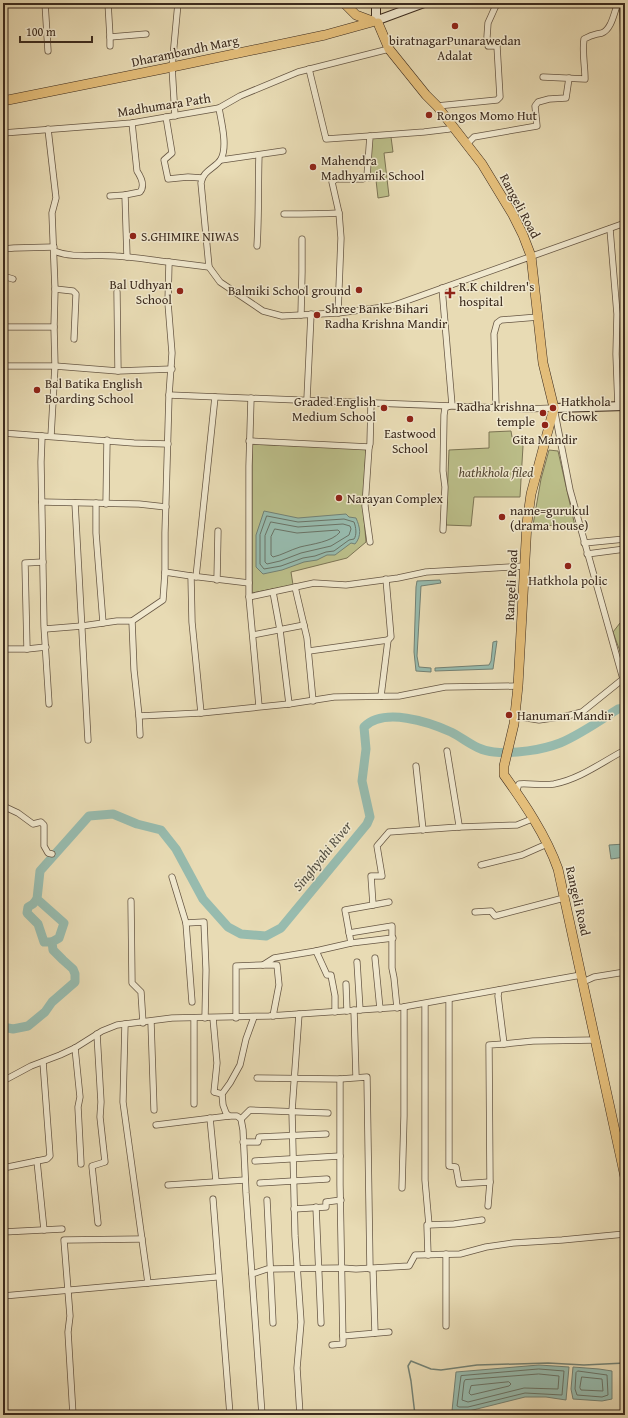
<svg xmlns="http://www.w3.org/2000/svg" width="628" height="1418" font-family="'Gentium Book Plus',serif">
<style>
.green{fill:#bbbe89;stroke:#7c7454}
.water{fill:#97bbae;stroke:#738174}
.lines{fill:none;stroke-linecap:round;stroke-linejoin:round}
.shore{stroke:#6a7366;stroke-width:1}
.stream{stroke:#738174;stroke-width:1.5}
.river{stroke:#97bbae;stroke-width:9}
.street-casing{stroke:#675744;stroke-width:7}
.secondary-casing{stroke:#3c2b1e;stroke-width:10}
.primary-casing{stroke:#3c2b1e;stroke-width:10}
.street{stroke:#f0e8ce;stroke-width:5.5}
.secondary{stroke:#f0e8ce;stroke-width:8}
.primary{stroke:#e4be7a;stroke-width:9}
.poi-dot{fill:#8f2418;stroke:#f0e8ce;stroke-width:1.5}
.labels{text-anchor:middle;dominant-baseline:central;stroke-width:3;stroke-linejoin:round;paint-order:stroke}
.poi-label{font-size:13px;fill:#3c2b1e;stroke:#f0e8ce;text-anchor:start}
.street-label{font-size:13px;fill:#3c2b1e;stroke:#f0e8ce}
.park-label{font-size:13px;font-style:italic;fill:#554833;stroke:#f0e8ce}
.water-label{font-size:14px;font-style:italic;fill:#534f42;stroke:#f0e8ce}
</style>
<rect width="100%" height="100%" fill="#e8dbb4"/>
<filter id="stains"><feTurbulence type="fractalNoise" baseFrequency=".005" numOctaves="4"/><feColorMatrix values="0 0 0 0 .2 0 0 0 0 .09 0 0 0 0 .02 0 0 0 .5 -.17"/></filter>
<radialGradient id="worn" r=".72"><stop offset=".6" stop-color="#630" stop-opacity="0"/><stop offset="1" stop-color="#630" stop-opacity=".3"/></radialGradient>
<g class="green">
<path d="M391,137l2,15 -9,1 5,43 -11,2 -2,-18 -8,1 3,-43z"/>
<path d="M511,431l1,6 6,2 5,7 -3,51h-46l-3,29 -25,-1 3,-75 40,-2v-16z"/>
<path d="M252,444l114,5 -3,57 3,36 -19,16 -56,14 2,13 -41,8z"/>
<path d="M549,450l9,1 17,75 -42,-1 8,-46z"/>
<path d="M620,623h5v44c-3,-12 -8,-23 -12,-35z"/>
</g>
<g class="water">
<path d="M264,511l34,7 48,-4 3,3 7,1c4,9 6,18 -1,26l-4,-1 -16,12h-8l-10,5 -13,2 -22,8 -19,4 -7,-7v-32z"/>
<path d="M440,580l1,3 -20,3 -4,70 2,11 12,1v4l-15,-1 -2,-19 2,-65 1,-6z"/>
<path d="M497,641l-4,28 -58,2v-3l54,-3 2,-4 2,-19z"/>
<path d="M625,844v13l-14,2 -2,-14z"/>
<path d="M539,1365l30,2 -3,33 -20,-3h-21l-56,14h-17l4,-39z"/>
<path d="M573,1367l26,2 13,2v28l-10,2 -29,-2 -2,-10z"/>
</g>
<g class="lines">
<g class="shore">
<path d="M267,516l31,6 46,-3 10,3c2,5 3,13 0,17l-5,1 -15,11 -8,1 -11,4 -12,2 -22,8 -17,3 -4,-5v-29z"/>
<path d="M271,522l27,5 45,-3 7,2 1,3 -2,6 -18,11 -30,7 -21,8 -13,3 -2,-2v-26z"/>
<path d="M275,529l22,4 41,-3 2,2c-8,10 -28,12 -40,15 -10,3 -18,8 -27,10l-2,-2v-18z"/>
<path d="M539,1369l25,2 -2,24 -37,-2 -57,14h-9l-2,-1 4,-30z"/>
<path d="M578,1371l29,4 1,20 -6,2 -25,-2 -2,-6 1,-16z"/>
<path d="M539,1374l20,2 -1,13 -34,-1 -56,14 -6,-2 2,-18 1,-2z"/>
<path d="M582,1377l20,2 1,12 -22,-1 -1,-2z"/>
<path d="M509,1382l2,2 -2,2 -38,9 -2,-2 2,-7z"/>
</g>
<path class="stream" d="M415,1415l-4,-34 -3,-15 3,-5 20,8 10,1 36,-5 71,-2 36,2 41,-2"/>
<g class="river">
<path d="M37,899l-4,5 -5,3 -1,6 11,11 6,18h8"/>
<path d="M3,1027l10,2 15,-3 17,-14 7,-10 23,-20v-8l-2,-5 -10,-9 -10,-10 -1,-8 7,-4 5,-15 -27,-24 3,-28 49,-55 24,-2 24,10 24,6 15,19 27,50 25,28 13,7 25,2 15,-8 86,-104 3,-7 -8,-36 4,-32 -2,-22c20,-20 65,-5 87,5 14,7 26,19 43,20 20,2 48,-2 66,-9 21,-9 39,-22 58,-34l7,-1"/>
</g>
<g class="street-casing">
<g id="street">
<path d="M45,3l3,48"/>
<path d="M108,3l2,34 36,-3"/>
<path d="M551,3v1"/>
<path d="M110,37v9"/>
<path d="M309,69l17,70 44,-3"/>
<path d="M543,77l42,2c0,-14 -3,-26 -1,-40 9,-5 9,-4 18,-6 10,-4 12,-21 16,-30"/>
<path d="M437,106l60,-6 3,-3 -3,-51h-9l-1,-9 1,-14 9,-20"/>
<path d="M175,116l-3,-49 6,-64"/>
<path d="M166,117l6,36 -8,7 4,19 20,-2 14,1"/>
<path d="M48,129l8,69 -4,15 3,76 -1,38 1,39 -4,70"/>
<path d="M3,133l129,-10 87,-15 21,-12 58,-24 91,-23"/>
<path d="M467,144l7,-7 63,-11 -2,-20 3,-4 11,-3 17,-1 3,-20"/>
<path d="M221,160l62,-9"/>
<path d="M110,196l15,-1"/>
<path d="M284,214c18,0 37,0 55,-1"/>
<path d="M610,229l7,85 -1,40 2,53"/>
<path d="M257,246c2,-31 1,-61 2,-91"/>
<path d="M3,249l11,-1 40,-1"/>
<path d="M54,251c20,8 40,3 62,5 18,1 35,4 53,6"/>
<path d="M127,257l-2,-62 15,-3c5,-6 1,-15 -3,-21l-5,-48"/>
<path d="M209,267l-8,-84c2,-13 15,-15 20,-24 7,-13 0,-38 -2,-51"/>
<path d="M3,276l10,3"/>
<path d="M442,288l10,117 -7,3 -1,7 -1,56 2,16 -2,43"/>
<path d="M55,289l18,2 3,3 -2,45"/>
<path d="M117,292l1,79"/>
<path d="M338,313l3,-75 -2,-25 -7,-31 4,-3h27l4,-3 3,-40 54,-4 25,-3 5,-2"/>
<path d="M301,315l1,-43v-33"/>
<path d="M3,327h51"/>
<path d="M3,366h52l63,5 54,-2"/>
<path d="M169,395l357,14 28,-1 16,82 53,189 -41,33 -15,4 -28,4 -25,-4"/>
<path d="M251,398l-2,68v131l10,109"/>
<path d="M307,399l4,-85"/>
<path d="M496,407l-2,-73 3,-11 4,-3 37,-3"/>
<path d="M3,433l131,10 34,1"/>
<path d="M42,436l-1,26 3,164 5,78"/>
<path d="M249,441l120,6"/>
<path d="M42,502l97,2 27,3"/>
<path d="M75,503l13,237"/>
<path d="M96,503v30l7,90"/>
<path d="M106,504l1,-64"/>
<path d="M370,542l-5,-36 4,-59 1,-3 1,-41"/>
<path d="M584,543l41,-4"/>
<path d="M587,554l38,-5"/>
<path d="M165,572l26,4"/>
<path d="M196,577l19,-180"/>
<path d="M217,580l1,-49"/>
<path d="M249,583l-58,-7 1,46 9,91 88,-9 45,-7 65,-1 46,-9 73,-1"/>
<path d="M295,587l12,51 6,63"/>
<path d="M273,592l7,38 9,74"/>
<path d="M249,597l65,-14 32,2 52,-7 28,-6 99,-6"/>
<path d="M45,629l37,-3 35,-5h15"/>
<path d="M253,635l51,-10"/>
<path d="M3,649h24l19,-2"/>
<path d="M27,649l-2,-86 18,-1"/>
<path d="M309,651l79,-11"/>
<path d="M381,696l7,-56 3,-3 -5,-58"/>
<path d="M201,713l-62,3 -5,-46 -2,-49 31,-21 2,-28v-39l4,-138 3,-42 -4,-50 1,-41 40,5 11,15 43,29 19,5 56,-3 54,-7 233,-83"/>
<path d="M139,716l1,19"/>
<path d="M416,766l7,64"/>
<path d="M516,792l3,-8c12,-1 23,2 35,0 26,-5 48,-22 71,-34"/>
<path d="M3,806l15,7 15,11 8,-2 3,3v21l4,7 4,1"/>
<path d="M459,827l58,-2 15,-6"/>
<path d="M481,865l41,-10 25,-11"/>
<path d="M172,877l14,46 6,79"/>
<path d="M131,901l1,82 9,9 2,31"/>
<path d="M373,905l16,-3"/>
<path d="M475,912l16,-1 4,5 69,-18"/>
<path d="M186,923l18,-1 2,48 -1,48"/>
<path d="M349,933l43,-7v42l2,10 3,30"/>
<path d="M351,943l42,-5"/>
<path d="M375,958l5,51"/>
<path d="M357,962l3,48"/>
<path d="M583,982l11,-5 31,-5"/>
<path d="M346,984l1,27"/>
<path d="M449,1000v166l7,1 3,17 31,-2"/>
<path d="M425,1004v176l4,45"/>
<path d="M354,1010l2,67"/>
<path d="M335,1012v-16l-4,-21h-4l-11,-24 35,-8 -6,-33 28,-5 -2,-29h11l-5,-30 12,-14 70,-5v-2l-12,-74"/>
<path d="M299,1014l-7,97 3,125 6,86 -4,46 3,47"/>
<path d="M273,1016l6,-31 -2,-20h-14l11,-7 42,-7"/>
<path d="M254,1017l-8,22 -6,26 -10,18 -8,11 1,11 3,8 3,3h8l4,3 2,11 3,63 16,222"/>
<path d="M213,1018l4,45 -3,29 8,2"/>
<path d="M236,1018v-52l27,-1"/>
<path d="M151,1022l3,88"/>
<path d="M125,1024l-2,78 25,181"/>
<path d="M97,1034l4,68 -1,15 5,45 -13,4 6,57"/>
<path d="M504,1044l29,-3 62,-1"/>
<path d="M75,1048l5,49 -2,10 3,57"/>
<path d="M257,1078l83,1 27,-2 3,192"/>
<path d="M3,1081l28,-15 29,-11 15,-7 27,-17 15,-6 55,-7 97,-2 134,-9 178,-32"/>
<path d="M194,1104v-86"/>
<path d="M210,1118l6,63"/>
<path d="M241,1119l9,-9 78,3"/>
<path d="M156,1125l73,-9"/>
<path d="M243,1142h15l1,-5 67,-3"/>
<path d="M37,1161l7,69"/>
<path d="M255,1161l85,-5"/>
<path d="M3,1168l44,-9 3,-3 -7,-94"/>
<path d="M260,1183l67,-4"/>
<path d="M168,1185l77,-5"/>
<path d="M402,1188l2,-72v-109"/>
<path d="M213,1199l17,216"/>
<path d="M267,1200l6,123"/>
<path d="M488,1206l2,-24 -1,-137 15,-1 -6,-48 1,-6"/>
<path d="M316,1207l5,116"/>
<path d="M294,1209l32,-2v-5l15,-2"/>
<path d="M3,1232l59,-3"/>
<path d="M446,1254v72"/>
<path d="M428,1255l-1,-30 27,-1 28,-4"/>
<path d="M373,1269l2,64"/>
<path d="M252,1274l15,-5 75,-1 14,1 53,-3 6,-11 45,-1 26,-7 27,-4 49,-3 63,-6"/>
<path d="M3,1296l213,-19"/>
<path d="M343,1336l46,-4"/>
<path d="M332,1345l11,-1 -3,-159v-106"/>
<path d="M73,1415l-5,-83 2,-16 -6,-76 78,-1"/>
</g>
</g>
<g class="secondary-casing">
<g id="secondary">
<path d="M376,3v15"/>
<path d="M624,3l1,31"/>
<path d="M378,20l46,-17"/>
<path d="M554,408l71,-2"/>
</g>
</g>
<g class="primary-casing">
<g id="primary">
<path d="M344,3l12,12 16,6"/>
<path d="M378,23l11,26 37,46 11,11 45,58 31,51 10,20 8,21 12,107 11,45 -23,86 -4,29 -9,163 -4,38 -10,42v9c20,28 42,60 54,94l67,308"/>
<path d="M3,101l169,-34 153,-32 47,-13"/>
</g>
</g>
<use href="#street" class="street"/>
<use href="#secondary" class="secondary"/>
<use href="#primary" class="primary"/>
</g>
<g class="poi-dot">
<circle cx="455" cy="26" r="4"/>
<circle cx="429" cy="115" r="4"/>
<circle cx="313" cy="167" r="4"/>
<circle cx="133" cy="236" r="4"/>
<circle cx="359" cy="290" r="4"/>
<circle cx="180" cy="291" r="4"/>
<path d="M448 287h4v4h4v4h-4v4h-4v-4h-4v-4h4z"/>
<circle cx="317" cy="315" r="4"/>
<circle cx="37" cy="390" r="4"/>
<circle cx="384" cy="408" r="4"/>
<circle cx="553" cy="408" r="4"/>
<circle cx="543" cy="413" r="4"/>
<circle cx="410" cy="419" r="4"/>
<circle cx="545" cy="425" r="4"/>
<circle cx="339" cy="498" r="4"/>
<circle cx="502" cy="517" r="4"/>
<circle cx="568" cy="566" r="4"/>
<circle cx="509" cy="715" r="4"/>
</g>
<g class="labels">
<g class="poi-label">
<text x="455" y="40" text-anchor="middle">biratnagarPunarawedan<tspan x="455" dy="15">Adalat</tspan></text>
<text x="437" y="115">Rongos Momo Hut</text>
<text x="321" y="160">Mahendra<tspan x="321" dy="15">Madhyamik School</tspan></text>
<text x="141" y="236">S.GHIMIRE NIWAS</text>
<text x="172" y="284" text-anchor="end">Bal Udhyan<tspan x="172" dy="15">School</tspan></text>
<text x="459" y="286">R.K children's<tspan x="459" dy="15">hospital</tspan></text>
<text x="351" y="290" text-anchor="end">Balmiki School ground</text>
<text x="325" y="308">Shree Banke Bihari<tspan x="325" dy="15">Radha Krishna Mandir</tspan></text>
<text x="45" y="383">Bal Batika English<tspan x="45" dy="15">Boarding School</tspan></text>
<text x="376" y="401" text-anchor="end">Graded English<tspan x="376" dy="15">Medium School</tspan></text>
<text x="561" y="401">Hatkhola<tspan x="561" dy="15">Chowk</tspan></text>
<text x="535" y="406" text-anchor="end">Radha krishna<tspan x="535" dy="15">temple</tspan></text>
<text x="410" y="433" text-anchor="middle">Eastwood<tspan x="410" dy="15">School</tspan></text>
<text x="545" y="439" text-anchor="middle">Gita Mandir</text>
<text x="347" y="498">Narayan Complex</text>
<text x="510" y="510">name=gurukul<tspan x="510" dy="15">(drama house)</tspan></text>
<text x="568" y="580" text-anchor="middle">Hatkhola polic</text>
<text x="517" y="715">Hanuman Mandir</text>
</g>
<g class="street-label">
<text transform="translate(185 51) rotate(-12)">Dharambandh Marg</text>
<text transform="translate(164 105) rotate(-9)">Madhumara Path</text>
<text transform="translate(520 206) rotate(62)">Rangeli Road</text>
<text transform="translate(511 585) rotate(-87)">Rangeli Road</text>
<text transform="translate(578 901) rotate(77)">Rangeli Road</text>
</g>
<g class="park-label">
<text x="496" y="472">hathkhola filed</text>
</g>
<g class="water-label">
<text transform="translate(322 856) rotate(-51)">Singhyahi River</text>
</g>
</g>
<rect width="628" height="1418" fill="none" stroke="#e8dbb4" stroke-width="16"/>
<rect x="4" y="4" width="620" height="1410" fill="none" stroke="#3c2b1e" stroke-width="2"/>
<rect x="8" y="8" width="612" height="1402" fill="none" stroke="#3c2b1e"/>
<path d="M20 36v6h72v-6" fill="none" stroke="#3c2b1e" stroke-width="2"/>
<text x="26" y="36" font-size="12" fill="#3c2b1e" stroke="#f0e8ce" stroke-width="3" paint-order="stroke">100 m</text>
<rect width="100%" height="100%" filter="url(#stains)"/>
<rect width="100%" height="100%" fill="url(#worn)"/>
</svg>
